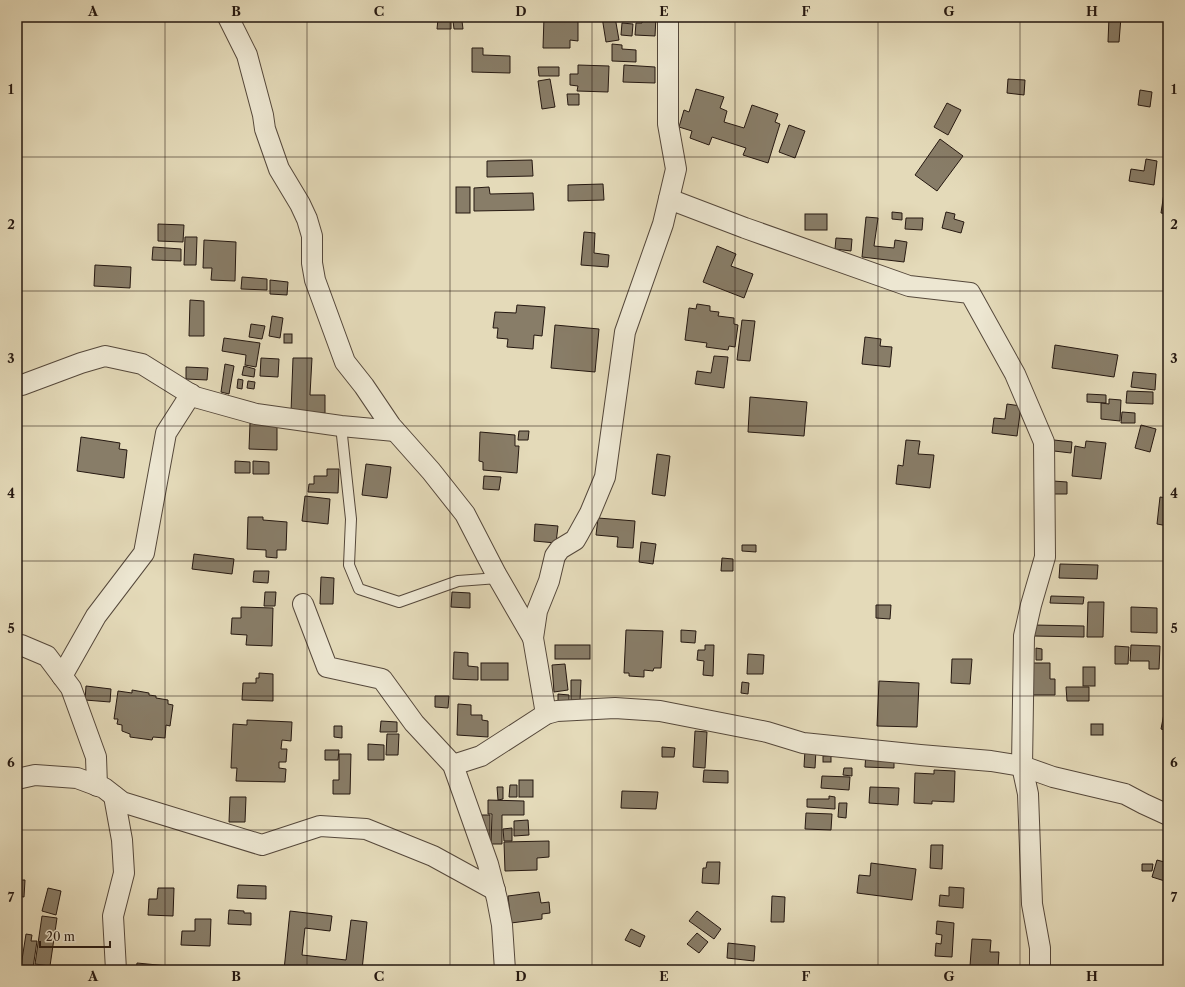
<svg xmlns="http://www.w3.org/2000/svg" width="1185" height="987" font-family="'Libre Caslon Text',serif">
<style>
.building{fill:#887d68;stroke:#251811}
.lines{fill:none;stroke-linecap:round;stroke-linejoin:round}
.lane-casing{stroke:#55483b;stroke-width:12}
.street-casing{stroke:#55483b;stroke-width:22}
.lane{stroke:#ede7d2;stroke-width:10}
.street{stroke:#ede7d2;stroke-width:20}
.grid{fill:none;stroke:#251811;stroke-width:1;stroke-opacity:0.55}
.neatline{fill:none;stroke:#251811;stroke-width:1.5}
.grid-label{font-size:13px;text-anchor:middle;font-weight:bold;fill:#251811}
</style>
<rect width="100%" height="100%" fill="#e4dab9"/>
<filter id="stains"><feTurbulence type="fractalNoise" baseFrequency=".005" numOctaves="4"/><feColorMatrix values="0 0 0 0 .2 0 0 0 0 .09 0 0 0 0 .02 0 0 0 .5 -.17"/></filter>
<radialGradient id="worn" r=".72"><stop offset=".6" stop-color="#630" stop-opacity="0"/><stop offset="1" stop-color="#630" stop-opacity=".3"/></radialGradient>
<g class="building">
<path d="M544,17h34v24l-8,-1v8h-27z"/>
<path d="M602,17h13l4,23 -13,2z"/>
<path d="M642,17h14l-1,19 -20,-1 1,-12h6z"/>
<rect x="745" y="17" width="27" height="4"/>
<path d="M1109,17h12l-2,25h-11z"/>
<path d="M438,19h13v10h-14z"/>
<path d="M453,21h9l1,8h-9z"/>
<path d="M622,23l11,1 -1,12 -11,-1z"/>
<path d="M612,44l10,1v4l14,1v12l-24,-1z"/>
<path d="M472,48h11v7l27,1v17l-38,-1z"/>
<path d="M578,65l31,1 -1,26 -31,-1 1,-5 -8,-1v-11h8z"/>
<path d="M624,65l31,2v16l-32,-1z"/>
<path d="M538,67h21v9h-20z"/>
<path d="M550,79l5,28 -13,2 -4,-28z"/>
<path d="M1008,79l17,1 -1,15 -17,-2z"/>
<path d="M696,89l28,8 -4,11 7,3 -3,11 20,6 8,-23 26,9 -3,8 5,2 -12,39 -25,-8 3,-7 -34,-11 -3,8 -19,-7 2,-7 -13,-4 5,-17 5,2z"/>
<path d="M1140,90l12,2 -2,15 -12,-2z"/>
<path d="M567,94h12v11h-11z"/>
<path d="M947,103l14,7 -13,25 -14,-8z"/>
<path d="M789,125l16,6 -10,27 -16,-6z"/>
<path d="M940,139l23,17 -26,35 -22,-16z"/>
<path d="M1146,159l11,2 -3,24 -25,-4 2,-12 13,2z"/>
<path d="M532,160l1,16 -46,1v-16z"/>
<path d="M1167,173h1v41l-7,-1z"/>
<path d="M603,184l1,16 -36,1v-16z"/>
<rect x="456" y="187" width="14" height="26"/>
<path d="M489,187l1,7 43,-1 1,17 -60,1v-23z"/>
<path d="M892,212l10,1v7l-10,-1z"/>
<path d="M946,212l9,2 -1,5 10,3 -3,11 -19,-5z"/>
<rect x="805" y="214" width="22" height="16"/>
<path d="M866,217l12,1 -4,28 20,2 1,-8 12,2 -3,20 -42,-5z"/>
<path d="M906,218h17l-1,12 -17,-1z"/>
<path d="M158,224l26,1 -1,17 -25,-1z"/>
<path d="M584,232l11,1 -1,20 15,2 -1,12 -27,-2z"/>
<path d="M185,237h12l-1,28h-12z"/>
<path d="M836,238l16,1 -1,12 -16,-2z"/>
<path d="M204,240l32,2 -1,39 -24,-1 1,-12h-9z"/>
<path d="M717,246l19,8 -5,12 22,8 -9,24 -41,-16z"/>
<path d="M153,247l28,2v12l-29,-1z"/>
<path d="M95,265l36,2 -1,21 -36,-2z"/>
<path d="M242,277l25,2v11l-26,-1z"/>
<path d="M270,280l18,2 -1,13 -17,-1z"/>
<path d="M190,300l14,1v35h-15z"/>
<path d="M697,304l13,2v5l9,1 -1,4 16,2v6l4,1 -3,22 -6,-1 -1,4 -22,-3 1,-4 -22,-3 4,-32 7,1z"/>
<path d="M517,305l28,2 -3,29 -8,-1 -1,14 -26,-2 1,-8 -11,-1 1,-10h-5l2,-16 21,1z"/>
<path d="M272,316l11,2 -3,20 -11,-2z"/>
<path d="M742,320l13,1 -5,40 -13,-1z"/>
<path d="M251,324l14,2 -3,13 -13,-2z"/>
<path d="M555,325l44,4 -4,43 -44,-4z"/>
<rect x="284" y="334" width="8" height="9"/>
<path d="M865,337l16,2 -1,7 12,1 -2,20 -28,-3z"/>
<path d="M224,338l36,5 -4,24 -11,-2 1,-10 -24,-4z"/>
<path d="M1055,345l63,10 -4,22 -62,-9z"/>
<path d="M714,356l14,1 -4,31 -29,-4 2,-13 14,2z"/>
<path d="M261,358l18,1 -1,18 -18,-1z"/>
<path d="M293,358h19l-2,37h15v18l-34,-1z"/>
<path d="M225,364l9,2 -5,28 -8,-2z"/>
<path d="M244,366l11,3 -1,8 -12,-2z"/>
<path d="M186,367l22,1 -1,12 -21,-1z"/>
<path d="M1133,372l23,2 -1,16 -24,-3z"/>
<path d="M238,379l5,1 -1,9 -5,-1z"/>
<path d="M248,381l7,1 -1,7 -7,-1z"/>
<path d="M1127,391l26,1v12l-27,-1z"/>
<path d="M1087,394l19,1v8l-19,-1z"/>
<path d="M750,397l57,5 -3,34 -56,-4z"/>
<path d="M1109,399l12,1 -1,21 -19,-2v-16l8,1z"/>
<path d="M1007,404l14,2 -4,30 -25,-3 2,-15 11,1z"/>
<path d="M1122,412l13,1v10h-14z"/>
<path d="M250,423l27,1v26l-28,-1z"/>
<path d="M1141,425l15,4 -6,23 -15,-4z"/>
<path d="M519,431h10l-1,9h-10z"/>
<path d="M480,432l35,3v11h4l-2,27 -34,-3v-8l-4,-1z"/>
<path d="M81,437l39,6 -1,6 8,1 -3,28 -47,-7z"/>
<path d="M906,440l14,1 -2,13 16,1 -4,33 -34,-4 2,-19 5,1z"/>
<path d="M1054,440l18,2 -1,11 -17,-2z"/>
<path d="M1086,441l20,2 -5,36 -29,-3 3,-30 10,2z"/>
<path d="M657,454l13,2 -5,40 -13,-2z"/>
<path d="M235,461l15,1v11h-15z"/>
<path d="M253,461l16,1v12h-16z"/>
<path d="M366,464l25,3 -4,31 -25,-3z"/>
<path d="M327,469h12l-1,24 -30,-1 1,-8h5v-8h13z"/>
<path d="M484,476l17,1 -2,13 -16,-1z"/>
<path d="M1053,481l14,1v12h-15z"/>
<path d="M1168,487v39l-11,-2 3,-27 7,1z"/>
<path d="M305,496l25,3 -2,25 -26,-3z"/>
<path d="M248,517h15v3l24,2 -1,28h-9v8l-11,-1v-7l-19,-1z"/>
<path d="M598,518l37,3 -2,27 -16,-1 1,-10 -22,-2z"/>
<path d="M535,524l23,2 -2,17 -22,-2z"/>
<path d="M641,542l15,2 -3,20 -14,-2z"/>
<path d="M742,545h14v7l-14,-1z"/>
<path d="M194,554l40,5 -2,15 -40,-5z"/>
<path d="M722,558l11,1v12h-12z"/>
<path d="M1060,564l38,1 -1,14 -38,-1z"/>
<path d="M254,571h15l-1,12 -15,-1z"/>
<path d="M321,577l13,1 -1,26h-13z"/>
<path d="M265,592h11l-1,14h-11z"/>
<path d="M452,592l18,1v15l-19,-1z"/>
<path d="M1051,596l33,1 -1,7 -33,-1z"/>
<path d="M1088,602h16l-1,35h-16z"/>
<path d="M876,605h15l-1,14 -14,-1z"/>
<path d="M241,607l32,1 -1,38 -26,-1 1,-10 -16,-1 1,-16h9z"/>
<path d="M1131,607l26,1v25l-26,-1z"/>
<path d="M1034,625l50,1v11l-50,-1z"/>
<path d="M626,630l37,1 -2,37h-7l-1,3 -9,-1v7l-15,-1v-3h-5z"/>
<path d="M681,630l15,1 -1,12 -14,-1z"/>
<path d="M1165,638h3v47l-3,-1z"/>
<rect x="555" y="645" width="35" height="14"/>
<path d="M705,645h9l-1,31 -10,-1 1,-14 -7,-1 1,-10h7z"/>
<path d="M1131,645l29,1 -1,23h-10v-8h-19z"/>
<path d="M1115,646l14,1 -1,17h-13z"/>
<path d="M1036,648l6,1v11h-6z"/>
<path d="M454,652l14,1v13l10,1v13l-25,-1z"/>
<path d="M748,654l16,1 -1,19h-16z"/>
<path d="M952,659h20l-2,25 -19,-1z"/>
<rect x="481" y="663" width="27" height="17"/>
<path d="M1027,663h23v16h5v16h-28z"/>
<path d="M565,664l3,26 -14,2 -2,-27z"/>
<rect x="1083" y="667" width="12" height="19"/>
<path d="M259,673l14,1v27l-31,-1 1,-17h13v-5h3z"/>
<path d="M571,680h10l-1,21 -9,-1z"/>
<path d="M879,681l40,2 -2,44 -40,-1z"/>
<path d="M742,682l7,1 -1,11 -7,-1z"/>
<path d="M86,686l25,3 -1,13 -25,-2z"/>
<path d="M1066,687h23v14h-22z"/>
<path d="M132,690l17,3v2l7,1v2l12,2v4l5,1 -3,21 -4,-1 -1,13 -12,-1 -1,3 -22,-3v-3l-8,-3v-6l-5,-1 1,-5h-4l4,-28 14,2z"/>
<path d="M558,694l11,1v6h-11z"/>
<path d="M435,696h14l-1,12 -13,-1z"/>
<path d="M1167,698h1v33l-7,-2z"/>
<path d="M458,704l13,1v10h11v5l6,1v16l-31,-2z"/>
<path d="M247,720l45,2 -1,19 -9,-1 -1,9h6l-1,13h-7v6l7,1 -1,13 -49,-1 1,-13h-6l2,-44 14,1z"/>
<path d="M381,721l16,1v10h-17z"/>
<rect x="1091" y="724" width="12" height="11"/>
<path d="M334,726h8v12l-8,-1z"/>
<path d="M695,731l12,1 -2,36 -12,-1z"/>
<path d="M387,734h12l-1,21h-12z"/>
<path d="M368,744l16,1v15h-16z"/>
<path d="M662,747l13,1 -1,9h-12z"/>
<path d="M325,750h14l-1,10h-13z"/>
<path d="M805,750h11l-1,18 -11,-1z"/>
<path d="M866,753l28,1v14l-29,-1z"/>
<path d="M339,754h12l-1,40h-17v-14h6z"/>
<rect x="823" y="756" width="8" height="6"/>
<path d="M844,768h8v8l-9,-1z"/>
<path d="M704,770l24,1v12l-25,-1z"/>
<path d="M934,770l21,1 -1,31 -22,-1v3l-18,-1 1,-30 19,1z"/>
<path d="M822,776l28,1 -1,13 -28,-2z"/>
<rect x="519" y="780" width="14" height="17"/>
<path d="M510,785h7v12h-8z"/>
<path d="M497,787h6v12l-5,1z"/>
<path d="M870,787l29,1 -1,17 -29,-2z"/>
<path d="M622,791l36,1 -2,17 -35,-1z"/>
<path d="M829,796l6,1v12l-28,-2v-8h22z"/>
<path d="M230,797h16l-1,25h-16z"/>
<path d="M488,800l36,1v14h-22v29h-11l1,-30h-4z"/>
<path d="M839,803h8l-1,15 -8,-1z"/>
<path d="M806,813l26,1 -1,16 -26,-1z"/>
<path d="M482,815h8v25l-8,-20z"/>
<path d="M528,820l1,15 -15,1v-15z"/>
<path d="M512,828v13h-8l-1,-12z"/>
<path d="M549,841v16l-12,1v12l-32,1 -1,-29z"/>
<path d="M931,845h12l-1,24 -12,-1z"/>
<path d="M1157,860l11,3v19l-16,-5z"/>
<path d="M707,862h13l-1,22 -17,-1 1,-15h3z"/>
<path d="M871,863l45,6 -4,31 -55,-7 2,-18 11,1z"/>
<path d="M1142,864h11l-1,7h-10z"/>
<path d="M17,880h8l-1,17 -7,-1z"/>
<path d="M238,885l28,1v13l-29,-1z"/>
<path d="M949,887l15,1 -1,20 -24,-2 1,-11 9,1z"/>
<path d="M48,888l13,3 -5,24 -14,-4z"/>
<path d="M158,888h16l-1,28 -25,-1 1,-16h8z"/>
<path d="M539,892l2,11 8,-1 1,11 -8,1v5l-31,4 -3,-27z"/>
<path d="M772,896l13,1 -1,25h-13z"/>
<path d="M229,910l15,1v2h7v12l-23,-1z"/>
<path d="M290,911l42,5 -2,15 -25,-3 -3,27 44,5 5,-40 16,2 -5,48h-78z"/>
<path d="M697,911l24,18 -7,10 -25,-18z"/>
<path d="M42,916l15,2 -7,48 -15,-2z"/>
<path d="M195,919h16l-1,27 -29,-1 1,-14h13z"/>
<path d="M937,921l17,2 -2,34 -17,-1 1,-13 5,1 1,-9 -6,-1z"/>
<path d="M631,929l14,7 -5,11 -15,-7z"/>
<path d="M697,933l11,9 -9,11 -12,-9z"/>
<path d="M26,934l6,1 -1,6h6l-4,27 -12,-2z"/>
<path d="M972,939l19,1 -1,12h9l-1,16 -28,-2z"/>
<path d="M728,943l27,3 -1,15 -27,-3z"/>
<path d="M137,963l31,3v4h-32z"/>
</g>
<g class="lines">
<g class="lane-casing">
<path id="lane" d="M341,426l10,93 -2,46 10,24 40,13 59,-21 40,-3"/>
</g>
<g class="street-casing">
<g id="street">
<path d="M228,17l19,38 16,60 2,14 14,40 21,35 7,15 5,17v27l3,17 30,82 19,24 27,40 40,45 34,43 31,60 37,64"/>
<path d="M669,199l76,29 164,58 61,7 45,81 29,68 1,115 -14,48 -7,31 -2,130 6,28 4,110 8,44v22"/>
<path d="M17,384l5,1 59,-22 24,-7 37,8 53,33 61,17 85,12 54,5"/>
<path d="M303,604l24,63 55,12 32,44 39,42 35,99 9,35 5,26 3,45"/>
<path d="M17,645h4l26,11 24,32 25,69 1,29"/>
<path d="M62,676l34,-60 48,-63 22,-120 25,-39"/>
<path d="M546,714l-13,-76 4,-27 12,-30 6,-25 5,-7 15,-9 4,-7 11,-20 15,-36 20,-145 38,-108 13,-55 -8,-45v-107"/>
<path d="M453,765l28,-9 65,-42 11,-3 58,-3 45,3 107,21 36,11 117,12 71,6 31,5 31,11 72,17 19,10 24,11"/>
<path d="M17,779l18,-4 42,3 27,10 18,14 140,43 58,-19 46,3 67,27 62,34"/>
<path d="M114,796l8,44 2,33 -11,43 3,54"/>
</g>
</g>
<use href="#lane" class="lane"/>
<use href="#street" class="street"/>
</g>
<path class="grid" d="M165,17v953M307,17v953M450,17v953M592,17v953M735,17v953M878,17v953M1020,17v953M17,157h1151M17,291h1151M17,426h1151M17,561h1151M17,696h1151M17,830h1151"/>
<rect width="1185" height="987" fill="none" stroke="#e4dab9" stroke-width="44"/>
<path d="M40 941v6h70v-6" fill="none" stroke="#251811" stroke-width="2"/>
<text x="46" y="941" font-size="12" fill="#251811" stroke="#ede7d2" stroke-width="3" paint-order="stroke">20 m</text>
<rect x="22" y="22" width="1141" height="943" class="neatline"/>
<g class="grid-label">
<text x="93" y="16">A</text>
<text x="236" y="16">B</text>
<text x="379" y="16">C</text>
<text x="521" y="16">D</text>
<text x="664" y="16">E</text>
<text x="806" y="16">F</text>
<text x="949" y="16">G</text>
<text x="1092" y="16">H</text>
<text x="11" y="94">1</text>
<text x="1174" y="94">1</text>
<text x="11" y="229">2</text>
<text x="1174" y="229">2</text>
<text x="11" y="363">3</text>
<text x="1174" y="363">3</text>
<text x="11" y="498">4</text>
<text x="1174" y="498">4</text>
<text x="11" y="633">5</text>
<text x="1174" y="633">5</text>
<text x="11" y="767">6</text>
<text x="1174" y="767">6</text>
<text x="11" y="902">7</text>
<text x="1174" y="902">7</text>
<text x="93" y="981">A</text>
<text x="236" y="981">B</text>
<text x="379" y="981">C</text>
<text x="521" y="981">D</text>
<text x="664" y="981">E</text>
<text x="806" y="981">F</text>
<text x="949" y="981">G</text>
<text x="1092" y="981">H</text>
</g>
<rect width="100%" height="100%" filter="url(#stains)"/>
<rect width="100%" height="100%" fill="url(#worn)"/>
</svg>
